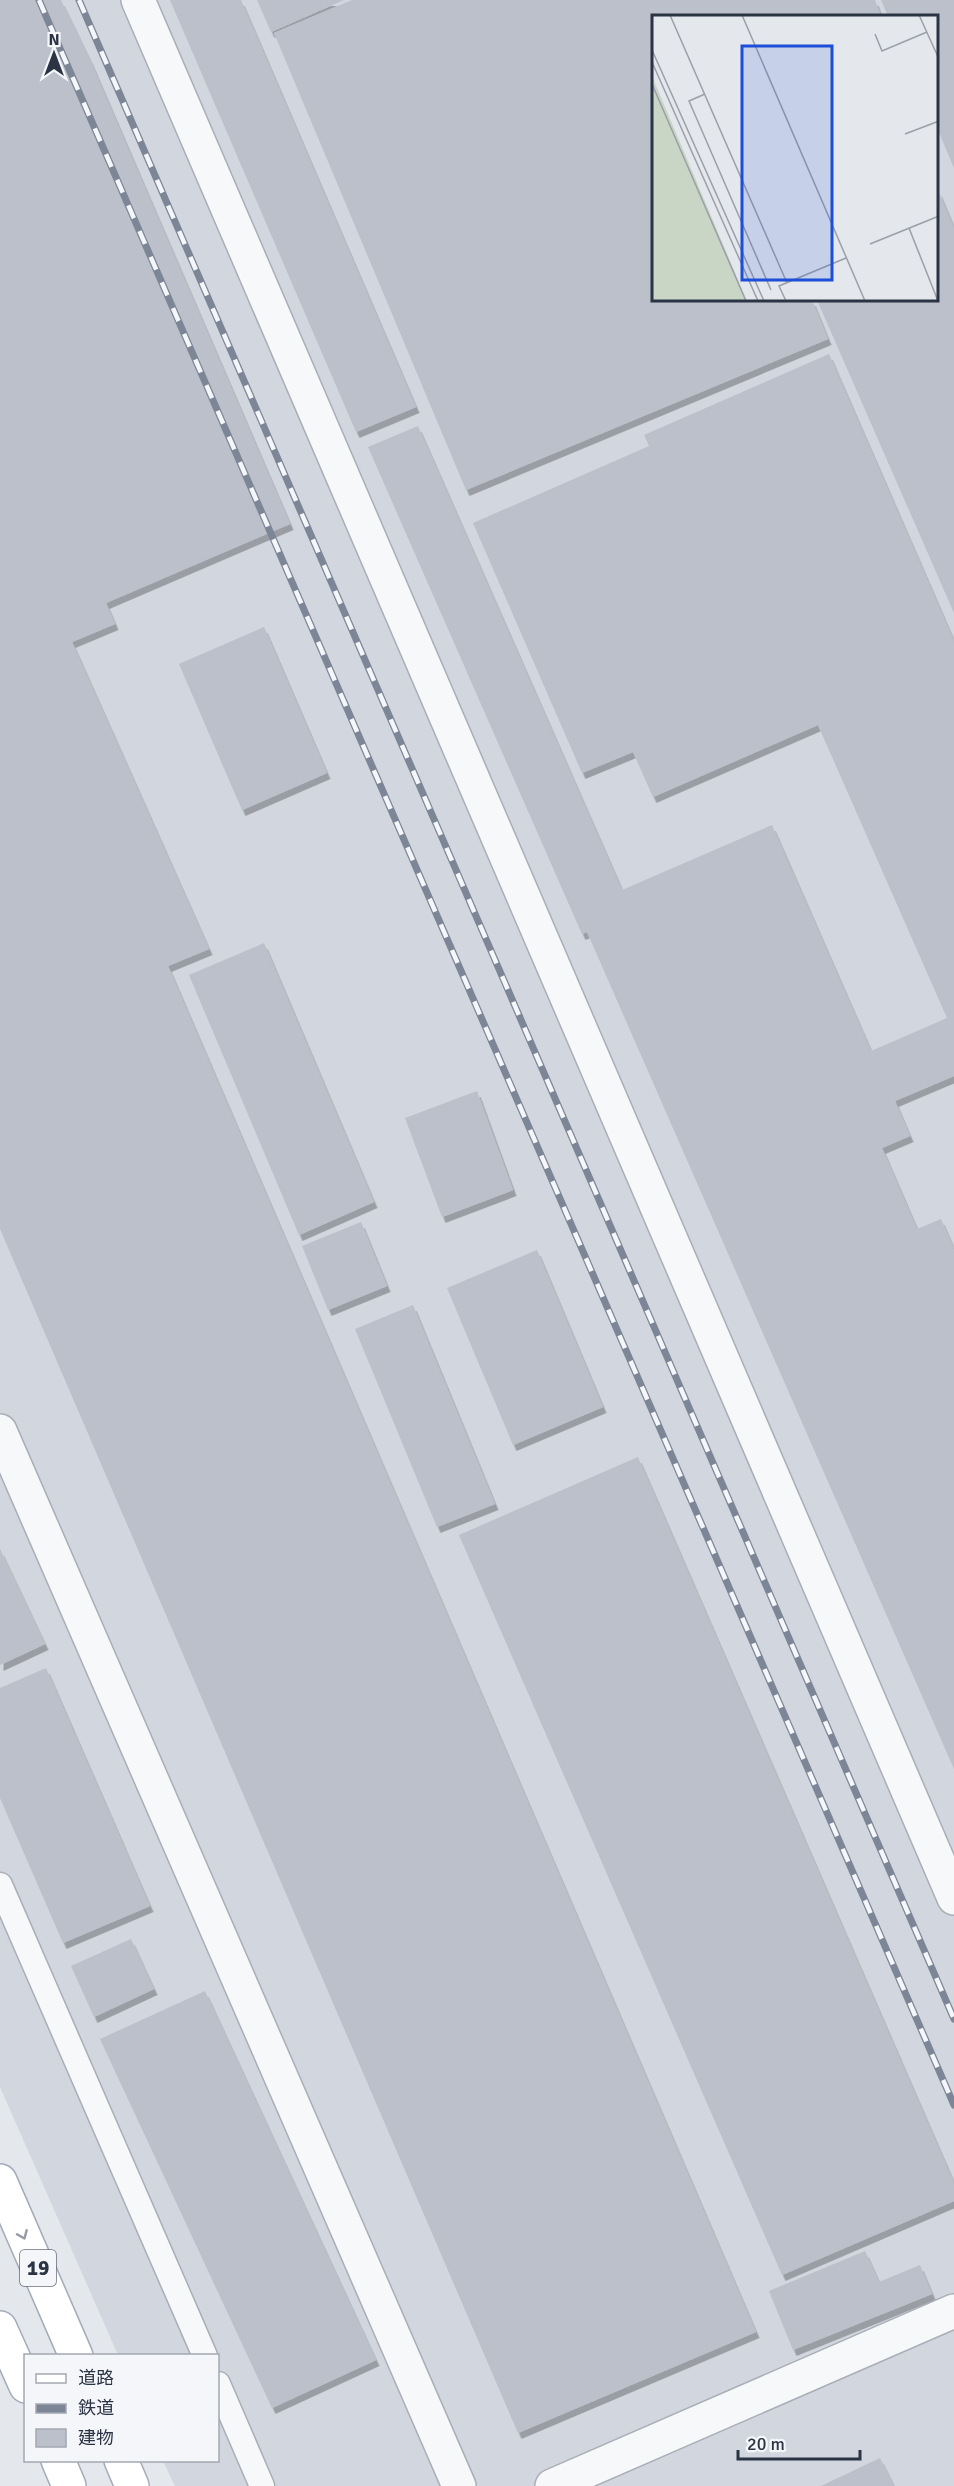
<svg xmlns="http://www.w3.org/2000/svg" width="954" height="2486" font-family="Signika,'Noto Sans JP',sans-serif">
<style>
.built{fill:#d2d6de;fill-rule:evenodd}
.building{fill:#bbc0ca;filter:url(#shadow)}
.lines{fill:none;stroke-linecap:round;stroke-linejoin:round}
.lane-casing{stroke:#a9aeb7;stroke-width:27}
.street-casing{stroke:#a9aeb7;stroke-width:36}
.primary-casing{stroke:#a3abb8;stroke-width:36}
.lane{stroke:#f7f8fa;stroke-width:24}
.street{stroke:#f7f8fa;stroke-width:33}
.primary{stroke:#fff;stroke-width:33}
.rail-casing{stroke:#7d8696;stroke-width:7}
.rail{stroke:#f4f6f9;stroke-width:4.5;stroke-dasharray:14;stroke-linecap:butt}
.oneway{stroke:#959aa2}
.labels{text-anchor:middle;dominant-baseline:central;stroke-width:5;stroke-linejoin:round;paint-order:stroke}
.shield{fill:#f4f6f9;stroke:#676e7b;stroke-width:1.5}
.shield-label{font-size:21px;font-weight:bold;fill:#2b3445}
.inset-road{fill:none;stroke:#9a9fa9;stroke-width:1.5}
.view{fill:#1d4ed8;fill-opacity:0.15;stroke:#1d4ed8;stroke-width:3}
.inset-edge{fill:none;stroke:#2b3445;stroke-width:3}
</style>
<defs>
<filter id="shadow"><feDropShadow dx="3.5" dy="6" stdDeviation="0" flood-color="#0004"/></filter>
</defs>
<rect width="100%" height="100%" fill="#e4e7ec"/>
<path class="built" d="M0,0h954v2486h-779l-12,-25 55,-1v-104l-100,-1 -118,-268zM654,16h284v284h-284z"/>
<g class="building">
<path d="M0,0h61l29,60 200,464 -184,79 9,21 -43,18 137,307 -41,17 588,1366 -238,101 -518,-1204z"/>
<path d="M170,0h71l175,407 -60,25z"/>
<path d="M257,0h87l-73,32z"/>
<path d="M352,0h523l6,16h-227v284h158l16,39 -362,151 -192,-457z"/>
<path d="M881,0h73v168l-16,-38v-114h-50z"/>
<path d="M938,190l16,38v385l-137,-313h121z"/>
<path d="M829,354l125,287v435l-59,25 15,35 -28,12 35,81 24,-10 13,30v520l-367,-837 -5,2 -214,-487 50,-21 204,464 150,-65 99,226 76,-33 -129,-293 -165,72 -20,-45 -51,21 -109,-250 176,-77 -5,-11z"/>
<path d="M264,627l63,146 -85,37 -63,-146z"/>
<path d="M264,943l110,259 -75,33 -110,-260z"/>
<path d="M477,1091l36,99 -71,27 -37,-99z"/>
<path d="M361,1222l26,64 -59,24 -26,-64z"/>
<path d="M537,1250l66,157 -90,38 -66,-157z"/>
<path d="M413,1305l82,199 -58,23 -82,-198z"/>
<path d="M638,1457l316,726v18l-172,74 -323,-740z"/>
<path d="M0,1549l45,95 -45,21z"/>
<path d="M46,1668l104,238 -87,37 -63,-145v-110z"/>
<path d="M131,1939l23,50 -60,28 -23,-51z"/>
<path d="M205,1991l171,369 -104,48 -172,-369z"/>
<path d="M865,2251l14,31 41,-17 12,29 -139,56 -24,-59z"/>
<path d="M880,2458l14,28h-73z"/>
</g>
<g class="lines">
<g class="lane-casing">
<g id="lane">
<path d="M0,1885l205,471"/>
<path d="M218,2384l44,102"/>
</g>
</g>
<g class="street-casing">
<g id="street">
<path d="M138,0l816,1898"/>
<path d="M0,1431l459,1055"/>
<path d="M552,2486l402,-175"/>
</g>
</g>
<g class="primary-casing">
<g id="primary">
<path d="M0,2181l76,175"/>
<path d="M0,2328l26,58"/>
<path d="M58,2460l11,26"/>
<path d="M121,2460l11,26"/>
</g>
</g>
<use href="#lane" class="lane"/>
<use href="#street" class="street"/>
<use href="#primary" class="primary"/>
<g class="rail-casing">
<g id="rail">
<path d="M39,0l915,2105"/>
<path d="M79,0l875,2019"/>
</g>
</g>
<use href="#rail" class="rail"/>
</g>
<defs><path id="oneway-chevron" d="M-2-3.5L2.5 0L-2 3.5" fill="none" stroke-width="1.6" stroke-linecap="round" stroke-linejoin="round" transform="scale(1.5)"/></defs>
<use class="oneway" href="#oneway-chevron" transform="translate(23 2235) rotate(67)"/>
<g class="labels">
<rect class="shield" x="20" y="2250" width="36" height="36" rx="4.5"/>
<g class="shield-label">
<text x="38" y="2268">19</text>
</g>
</g>
<g transform="translate(652 15)">
<rect width="286" height="286" fill="#e4e7ec"/>
<path d="M0,61l95,225h-95z" fill="#c9d6c5"/>
<path class="inset-road" d="M18,0l117,268M90,0l123,286M267,0l20,44M223,19l7,17 45,-19M0,35l112,251M0,47l106,239M0,69l94,217M53,79l-16,7 82,189M253,119l34,-13M257,213l29,73M218,229l69,-28M134,286l-7,-15 67,-28"/>
<path class="view" d="M90,31h90v234h-90z"/>
<rect width="286" height="286" class="inset-edge"/>
</g>
<rect x="24" y="2354" width="195" height="108" fill="#f4f6f9" stroke="#a4a8b1" stroke-width="1.5"/>
<rect x="36" y="2374" width="30" height="9" fill="#ffffff" stroke="#a4a8b1" stroke-width="1.5"/>
<text x="78" y="2384" font-size="18" fill="#2b3445">道路</text>
<rect x="36" y="2404" width="30" height="9" fill="#7d8696" stroke="#a4a8b1" stroke-width="1.5"/>
<text x="78" y="2414" font-size="18" fill="#2b3445">鉄道</text>
<rect x="36" y="2429" width="30" height="18" fill="#bbc0ca" stroke="#a4a8b1" stroke-width="1.5"/>
<text x="78" y="2444" font-size="18" fill="#2b3445">建物</text>
<g transform="translate(54 54)" stroke="#f4f6f9" stroke-width="4.5" paint-order="stroke">
<path d="M0-4.5L10 22L0 15L-10 22Z" fill="#2b3445"/>
<text y="-9" font-size="16" font-weight="bold" text-anchor="middle" fill="#2b3445">N</text>
</g>
<path d="M738 2450v9h122v-9" fill="none" stroke="#2b3445" stroke-width="3"/>
<text x="747" y="2450" font-size="18" fill="#2b3445" stroke="#f4f6f9" stroke-width="4.5" paint-order="stroke">20 m</text>
</svg>
